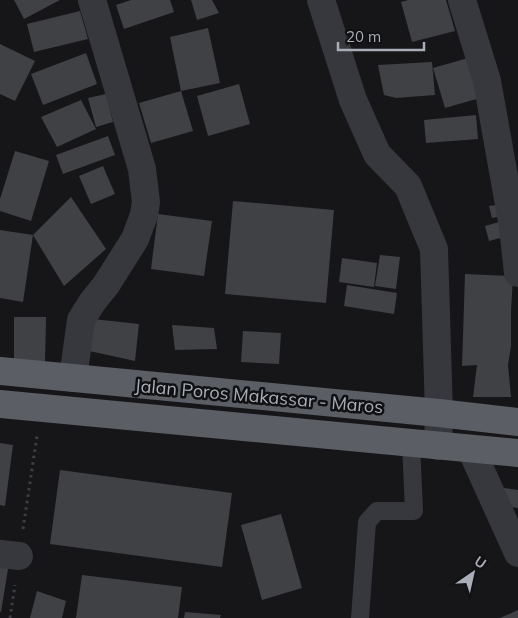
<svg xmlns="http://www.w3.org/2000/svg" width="518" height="618" font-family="Mulish,sans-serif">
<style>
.building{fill:#404145}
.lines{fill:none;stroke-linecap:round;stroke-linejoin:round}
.path{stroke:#3d3f44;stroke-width:3;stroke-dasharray:2.5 4;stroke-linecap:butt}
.service{stroke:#37383d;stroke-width:18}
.minor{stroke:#37383d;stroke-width:28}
.trunk{stroke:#5b5e65;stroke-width:28}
.labels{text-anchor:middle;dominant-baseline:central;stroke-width:5;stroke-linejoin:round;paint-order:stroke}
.street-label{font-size:18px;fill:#a8adb8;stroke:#111113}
</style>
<rect width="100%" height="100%" fill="#161618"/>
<g class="building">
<path d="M14,0h46l-36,19z"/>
<path d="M131,0h39l4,12 -50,17 -8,-24z"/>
<path d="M191,0h21l7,13 -22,7z"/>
<path d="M408,0h38l9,31 -43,11 -11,-40z"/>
<path d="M80,11l8,28 -54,13 -7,-28z"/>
<path d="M208,28l12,55 -39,8 -11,-54z"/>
<path d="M0,44l35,17 -20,40 -15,-7z"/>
<path d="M86,53l11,31 -54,21 -12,-31z"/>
<path d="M475,56l12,40 -42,12 -12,-40z"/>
<path d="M432,62l3,33 -39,3 -12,-3 -6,-30z"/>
<path d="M239,84l11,40 -42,12 -11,-40z"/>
<path d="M181,91l12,40 -42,12 -12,-40z"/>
<path d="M106,94l7,28 -17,5 -8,-29z"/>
<path d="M81,100l15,29 -39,18 -16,-30z"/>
<path d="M476,115l2,24 -52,4 -2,-23z"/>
<path d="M108,136l7,19 -52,19 -7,-19z"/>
<path d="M15,151l34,10 -18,60 -31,-10v-12z"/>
<path d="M103,166l12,28 -24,10 -12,-28z"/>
<path d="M71,197l35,52 -42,37 -31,-51 -10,67 -23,-4v-68l33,5z"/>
<path d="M233,201l101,9 -8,93 -101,-9z"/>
<path d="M504,204l2,11 -14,3 -3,-12z"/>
<path d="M158,214l54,7 -8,55 -53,-7z"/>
<path d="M499,222l5,15 -15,4 -4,-15z"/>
<path d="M380,255l20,2 -4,32 -21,-3z"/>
<path d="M342,258l35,5 -3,24 -35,-5z"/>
<path d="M465,274l48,2 -2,35v35l-3,19 3,32h-38l4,-32 -15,1z"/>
<path d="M347,285l50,8 -3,21 -50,-8z"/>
<path d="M14,317h32l-1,46 -31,-1z"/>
<path d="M93,319l46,5 -4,37 -50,-11z"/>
<path d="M172,325l42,3 3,21 -42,1z"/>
<path d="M243,331l38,2 -2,31 -38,-2z"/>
<path d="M0,443l13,2 -8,61 -5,-1z"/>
<path d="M60,470l172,23 -10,74 -172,-23z"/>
<path d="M504,488l14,2v18l-16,-2z"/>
<path d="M281,514l21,74 -40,12 -21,-75z"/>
<path d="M0,562l9,1 -8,49h-1z"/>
<path d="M82,575l100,12 -4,31h-102z"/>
<path d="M37,591l29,10 -4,17h-32z"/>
<path d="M518,610v8h-18z"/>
<path d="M185,612l36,3 -1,3h-36z"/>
</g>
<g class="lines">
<g class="path">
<path d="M23,529l14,-93"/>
<path d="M10,618l5,-33"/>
</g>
<path class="service" d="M360,618l7,-96 10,-11h37l-3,-68"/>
<g class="minor">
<path d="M321,0l32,100 24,54 31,32 26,63 5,164 -1,33"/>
<path d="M462,0l25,81 26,146 5,46"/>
<path d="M73,378l8,-58 12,-19 13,-16 29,-46 9,-24 2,-13 -4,-33 -50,-169"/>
<path d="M471,449l47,104"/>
<path d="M0,554l19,2"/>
</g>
<g class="trunk">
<path d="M0,371l439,42 79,9"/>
<path d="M0,404l518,49"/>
</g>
</g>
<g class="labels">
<g class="street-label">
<text transform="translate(259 396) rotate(5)">Jalan Poros Makassar - Maros</text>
</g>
</g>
<g transform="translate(473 573) rotate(34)" stroke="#111113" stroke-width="4" paint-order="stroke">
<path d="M0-4L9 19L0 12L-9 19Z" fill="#a8adb8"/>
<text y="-8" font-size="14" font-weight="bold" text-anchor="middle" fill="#a8adb8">U</text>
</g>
<path d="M338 42v8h86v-8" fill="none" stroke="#a8adb8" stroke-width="2.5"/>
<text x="346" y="42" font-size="15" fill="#a8adb8" stroke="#111113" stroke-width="4" paint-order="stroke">20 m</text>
</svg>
